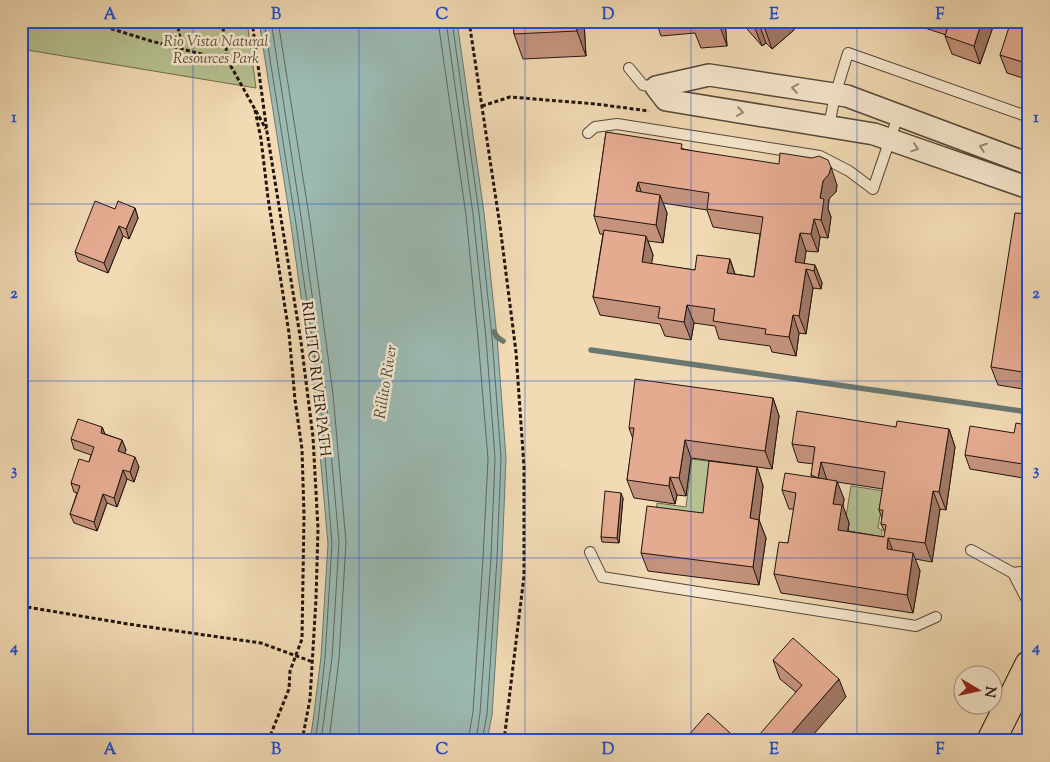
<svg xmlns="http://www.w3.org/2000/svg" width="1050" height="762" font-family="'Sorts Mill Goudy',serif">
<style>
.green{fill:#b6c090;stroke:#6c6a4e}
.water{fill:#9bbab2;stroke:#6b7870}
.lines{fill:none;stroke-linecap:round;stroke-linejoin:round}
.shore{stroke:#5f6760;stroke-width:1}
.stream{stroke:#6b7870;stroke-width:5.5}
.service-casing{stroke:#564637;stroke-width:12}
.minor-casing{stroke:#564637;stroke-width:24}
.primary-casing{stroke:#23140d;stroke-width:30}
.path{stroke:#23140d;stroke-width:3;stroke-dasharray:4 2.5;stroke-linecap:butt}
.service{stroke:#f6e7ce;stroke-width:10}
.minor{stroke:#f6e7ce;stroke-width:21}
.primary{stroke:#f1dab4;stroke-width:28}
.wall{fill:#c5937d;stroke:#23140d;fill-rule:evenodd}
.shaded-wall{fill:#a07866;stroke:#23140d}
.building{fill:#e5ab91;stroke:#23140d;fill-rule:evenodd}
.oneway{stroke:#978877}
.grid{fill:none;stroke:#1d4ed8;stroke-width:1;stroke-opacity:0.55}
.labels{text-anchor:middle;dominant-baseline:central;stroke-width:5;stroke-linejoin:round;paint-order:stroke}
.park-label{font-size:15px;font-style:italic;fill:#56503b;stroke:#f6e7ce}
.street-label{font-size:15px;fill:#23140d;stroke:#f6e7ce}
.water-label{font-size:16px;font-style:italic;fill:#4d4e47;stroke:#f6e7ce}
.neatline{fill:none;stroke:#1d4ed8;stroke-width:2}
.grid-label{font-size:16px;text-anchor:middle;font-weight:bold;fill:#1d4ed8}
</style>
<rect width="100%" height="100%" fill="#f1dab4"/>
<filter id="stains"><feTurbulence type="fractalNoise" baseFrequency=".004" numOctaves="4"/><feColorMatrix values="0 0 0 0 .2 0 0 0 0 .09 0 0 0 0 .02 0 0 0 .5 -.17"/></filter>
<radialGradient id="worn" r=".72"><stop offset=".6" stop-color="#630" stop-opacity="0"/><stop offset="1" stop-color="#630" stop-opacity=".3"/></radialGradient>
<g class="green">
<path d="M21,21h226l9,67 -235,-39z"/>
<path d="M692,459l44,6 -1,11 -28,52 -52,-7 2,-18 29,4z"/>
<path d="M851,486l33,5 -6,37 4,2 -1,12 -36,6 4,-24 -4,-1z"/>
</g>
<path class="water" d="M259,21h198l27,192 13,124 9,121 -4,101 -10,156 -5,26h-177l3,-20 8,-64 7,-113 -13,-147 -24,-172z"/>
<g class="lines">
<g class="shore">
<path d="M264,21l32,203 24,172 12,147 -7,115 -7,64 -3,19"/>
<path d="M271,21l31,202 24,172 13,147 -7,116 -11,83"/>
<path d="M278,21l32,201 23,172 13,148 -7,117 -10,82"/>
<path d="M438,21l28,194 12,123 10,121 -5,99 -10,154 -5,29"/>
<path d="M446,21l27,193 13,124 9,120 -4,100 -11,155 -4,28"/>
<path d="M452,21l27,192 13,124 9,121 -4,100 -10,156 -5,27"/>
</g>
<g class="stream">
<path d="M494,332l3,5 6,4"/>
<path d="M591,350l438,62"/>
</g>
<g class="service-casing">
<g id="service">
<path d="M629,68l14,17 13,2"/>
<path d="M829,126l6,-31 13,-42 181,64"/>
<path d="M588,133l7,-6 22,-3 203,32 29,15 24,18 25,-73"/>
<path d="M971,550l42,23 16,31"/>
<path d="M590,552l12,25 314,49 20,-9"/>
<path d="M1013,573l16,-2"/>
</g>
</g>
<g class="minor-casing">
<path id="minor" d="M1029,164l-182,-68 -138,-21 -53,12 10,13 208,34 155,54"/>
</g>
<g class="primary-casing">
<path id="primary" d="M991,741l38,-76"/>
</g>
<g class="path">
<path d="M86,21l65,20 77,20"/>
<path d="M177,21l5,29"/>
<path d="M222,21l6,40 38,68"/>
<path d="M252,21l15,111 34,210 12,95 5,92 -2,70 -6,100 -8,42"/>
<path d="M469,21l31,205 16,126 8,115v109l-20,165"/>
<path d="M482,106l28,-9 86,7 53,7"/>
<path d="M255,110l6,29 7,59 21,135 6,67 7,49 2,66 -2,124 -12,32 -1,18 -21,52"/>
<path d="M21,606l107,18 133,19 52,19"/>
</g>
<use href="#service" class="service"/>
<use href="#minor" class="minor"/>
<use href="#primary" class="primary"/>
</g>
<g class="wall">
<path d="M513,21h71l2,35 -63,3 -9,-25z"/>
<path d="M656,21h69l2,25 -26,2 -6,-15 -34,3z"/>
<path d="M740,21h55l-3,3 2,6 -22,19 -6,-6 -4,3z"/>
<path d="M904,21h91l-15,43 -28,-10 -7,-18 1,-1z"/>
<path d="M1029,21v59l-22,-7 -7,-18z"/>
<path d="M606,132l78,17 153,36 -1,7 -7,7 -1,10 3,8 -3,21 -8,-1 -2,15 -12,-1 -2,13 11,1 7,18 -1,6 -8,-1 -7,46 -7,-1 -3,23 -24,-4 -2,-6 -51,-7 -4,-13 -21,-3 -3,17 -26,-4 -5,-12 -60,-9 -7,-18 10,-63h-3l-6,-18zM663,203l44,7 6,17 47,7 -6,43 -19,-3 -5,-15 -35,11 -44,-6 2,-9 -5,-14 15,2 4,-30z"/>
<path d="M135,208l3,10 -9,21 -6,-3 -15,37 -30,-12 -3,-9 40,-43z"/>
<path d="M1029,214v176l-31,-5 -7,-18z"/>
<path d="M773,398l6,18 -7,53 -81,-11 -5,38 -9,-1 -2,9 -41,-6 -7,-18 6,-41 -4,-11z"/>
<path d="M102,427l3,7 17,6 4,10 -2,3 15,14 -5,15 -7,-3 -10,28 -10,-4 -10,28 -23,-8 -4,-9 7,-21 -3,-1 -3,-9 18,-21 2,-7 -17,-6 -3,-10z"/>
<path d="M896,427l53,2 6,18 -9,63 -6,-1 -8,53 -17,-3 5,12 -7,42 -132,-20 -7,-19 14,-31 6,-34h-5l-7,-19 30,-13 -1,-2 2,-11 -15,-2 -6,-18zM837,482l46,7 -4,21 3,8 -1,6 4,9 -1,4 -36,-6 1,-8 -6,-17 1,-7z"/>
<path d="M1029,432v47l-59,-10 -5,-14 49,-22z"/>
<path d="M757,467l6,19 -4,34 7,18 -7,47 -111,-14 -7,-18 62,-40z"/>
<path d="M623,498l-4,45 -17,-1 -1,-5z"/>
<path d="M773,660l73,37 -50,-5 -16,-13z"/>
</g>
<g class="shaded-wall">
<path d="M576,21h8v2l2,33 -9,-25z"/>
<path d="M718,21h7l2,25z"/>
<path d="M752,21h6l8,22 -4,3z"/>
<path d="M766,21h29l-3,3 2,6 -22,19 -9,-25z"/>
<path d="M982,21h13l-15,43 -6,-18z"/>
<path d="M831,167l6,18 -1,7 -7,7 -1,10 3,8 -3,21 -7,-18 -1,-22 3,-17z"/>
<path d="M638,182l6,18 -8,-9z"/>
<path d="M660,195l7,18 -4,30 -7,-18z"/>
<path d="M135,208l3,10 -9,21 -3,-10z"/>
<path d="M814,219l6,18 -2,15 -7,-18z"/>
<path d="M119,226l4,10 -15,37 -4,-10z"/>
<path d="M800,233l6,18 -4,29 -7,-18z"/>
<path d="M646,236l7,19 -4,25 -7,-18z"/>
<path d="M730,259l6,19 -9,-5z"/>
<path d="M815,265l7,18 -1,6 -7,-18z"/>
<path d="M806,269l7,19 -7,46 -7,-18z"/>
<path d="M687,305l7,18 -3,17 -7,-18z"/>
<path d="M793,315l6,18 -3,23 -7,-19z"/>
<path d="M773,398l6,18 -7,53 -7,-18z"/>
<path d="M1026,425l3,7h-4z"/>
<path d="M102,427l4,10 -5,-4z"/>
<path d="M949,429l6,18 -9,63 -7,-18z"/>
<path d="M122,440l4,10 -4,11 -4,-10z"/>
<path d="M685,440l6,18 -5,38 -7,-18z"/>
<path d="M135,457l4,10 -5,15 -4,-10z"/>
<path d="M821,462l6,18 -9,-2z"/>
<path d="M757,467l6,19 -6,51 -7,-19z"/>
<path d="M123,470l4,9 -10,28 -3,-9z"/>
<path d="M670,477l7,18 -2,9 -6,-18z"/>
<path d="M837,481l7,18 -1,7 6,17 -4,25 -7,-18 -5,-26z"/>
<path d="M933,491l7,18 -8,53 -7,-19z"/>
<path d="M621,493l2,5 -4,45 -2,-5z"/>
<path d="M103,494l4,9 -10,28 -3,-9z"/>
<path d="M759,520l7,18 -7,47 -6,-18z"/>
<path d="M888,538l7,18 -8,-7z"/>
<path d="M913,553l7,18 -7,42 -6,-18z"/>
<path d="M839,679l7,18 -38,44h-23z"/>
</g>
<g class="building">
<path d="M513,21h63l1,10 -63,3z"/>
<path d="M691,21h20l-19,2z"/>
<path d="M760,21h6l-3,3z"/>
<path d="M950,21h32l-8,25 -29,-10z"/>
<path d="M1011,21h18v43l-29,-9z"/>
<path d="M606,132l76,12 -1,5 98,15 1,-11 32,5 7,-2 9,4 3,7 -2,7 -6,7 -3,17 4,1 -3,21 -7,-1 -3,15 -11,-1 -5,29 20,3 -1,6 -8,-2 -7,47 -6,-1 -4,22 -24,-3 1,-5 -53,-8 2,-12 -28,-4 -3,17 -26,-4 2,-11 -67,-10 11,-67 42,6 -4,26 53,8 2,-15 33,4 -3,14 27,4 9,-60 -56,-8 2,-16 -71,-11 -2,9 24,4 -4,30 -62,-9z"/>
<path d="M95,201l20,8 3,-8 17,7 -9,21 -7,-3 -15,37 -29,-11z"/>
<path d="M1015,213l14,1v159l-38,-6z"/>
<path d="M635,379l138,19 -8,53 -80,-11 -6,38 -9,-1 -1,9 -42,-6 7,-52h-5z"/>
<path d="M797,411l99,16 1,-6 52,8 -10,63 -6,-1 -8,52 -37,-5 -1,11 26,4 -6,42 -133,-21 5,-32 9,1 8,-50 -14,-3 3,-17 33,5 -7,-3 4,-28 -23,-3zM821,462l64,10 -6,38h4l-2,14 5,1 -2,12 -46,-7 4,-25 -9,-1 4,-23 -19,-3z"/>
<path d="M78,419l24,8 -1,6 21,7 -4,11 17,6 -5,15 -7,-2 -9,28 -11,-4 -9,28 -24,-8 10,-28 -9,-3 8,-24 10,3 5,-15 -23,-8z"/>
<path d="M1016,423l10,2 -1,7h4v33l-64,-10 5,-29 44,7z"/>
<path d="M709,461l48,6 -7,51 9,2 -6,47 -112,-14 6,-47 56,7z"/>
<path d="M605,491l16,2 -4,45 -16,-1z"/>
<path d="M793,638l46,41 -54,62h-31l48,-56 -29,-25z"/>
<path d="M708,713l31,28h-46l-5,-5z"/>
</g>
<defs><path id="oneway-chevron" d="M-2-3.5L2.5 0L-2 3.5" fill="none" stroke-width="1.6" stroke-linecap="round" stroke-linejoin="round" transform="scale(1.25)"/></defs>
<g class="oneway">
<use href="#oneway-chevron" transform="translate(795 88) rotate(-171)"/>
<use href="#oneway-chevron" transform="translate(740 112) rotate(9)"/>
<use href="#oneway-chevron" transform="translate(983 147) rotate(-160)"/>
<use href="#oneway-chevron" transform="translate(915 148) rotate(19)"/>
</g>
<path class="grid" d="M193,21v720M359,21v720M525,21v720M691,21v720M857,21v720M21,204h1008M21,381h1008M21,558h1008"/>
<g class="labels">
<g class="park-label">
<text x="216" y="42">Rio Vista Natural<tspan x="216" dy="17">Resources Park</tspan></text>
</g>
<g class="street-label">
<text transform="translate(315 379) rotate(83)">RILLITO RIVER PATH</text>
</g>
<g class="water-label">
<text transform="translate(387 382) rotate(-81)">Rillito River</text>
</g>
</g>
<rect width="1050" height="762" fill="none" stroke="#f1dab4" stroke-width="55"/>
<g transform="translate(978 690) rotate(99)"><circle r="24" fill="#f6e7ce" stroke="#a29381"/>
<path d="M0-4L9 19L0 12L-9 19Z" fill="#8f2418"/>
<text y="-8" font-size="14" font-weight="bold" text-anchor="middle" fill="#23140d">N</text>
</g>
<rect x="28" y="28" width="994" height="706" class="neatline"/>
<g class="grid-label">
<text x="110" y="19">A</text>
<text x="276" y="19">B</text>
<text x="442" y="19">C</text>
<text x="608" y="19">D</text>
<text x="774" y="19">E</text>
<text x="940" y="19">F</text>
<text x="14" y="122">1</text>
<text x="1036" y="122">1</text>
<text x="14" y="298">2</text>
<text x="1036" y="298">2</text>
<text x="14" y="475">3</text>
<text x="1036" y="475">3</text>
<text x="14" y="652">4</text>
<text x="1036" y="652">4</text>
<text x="110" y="754">A</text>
<text x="276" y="754">B</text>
<text x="442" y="754">C</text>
<text x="608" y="754">D</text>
<text x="774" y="754">E</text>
<text x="940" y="754">F</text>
</g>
<rect width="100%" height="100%" filter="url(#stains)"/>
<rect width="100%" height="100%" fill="url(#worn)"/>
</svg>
